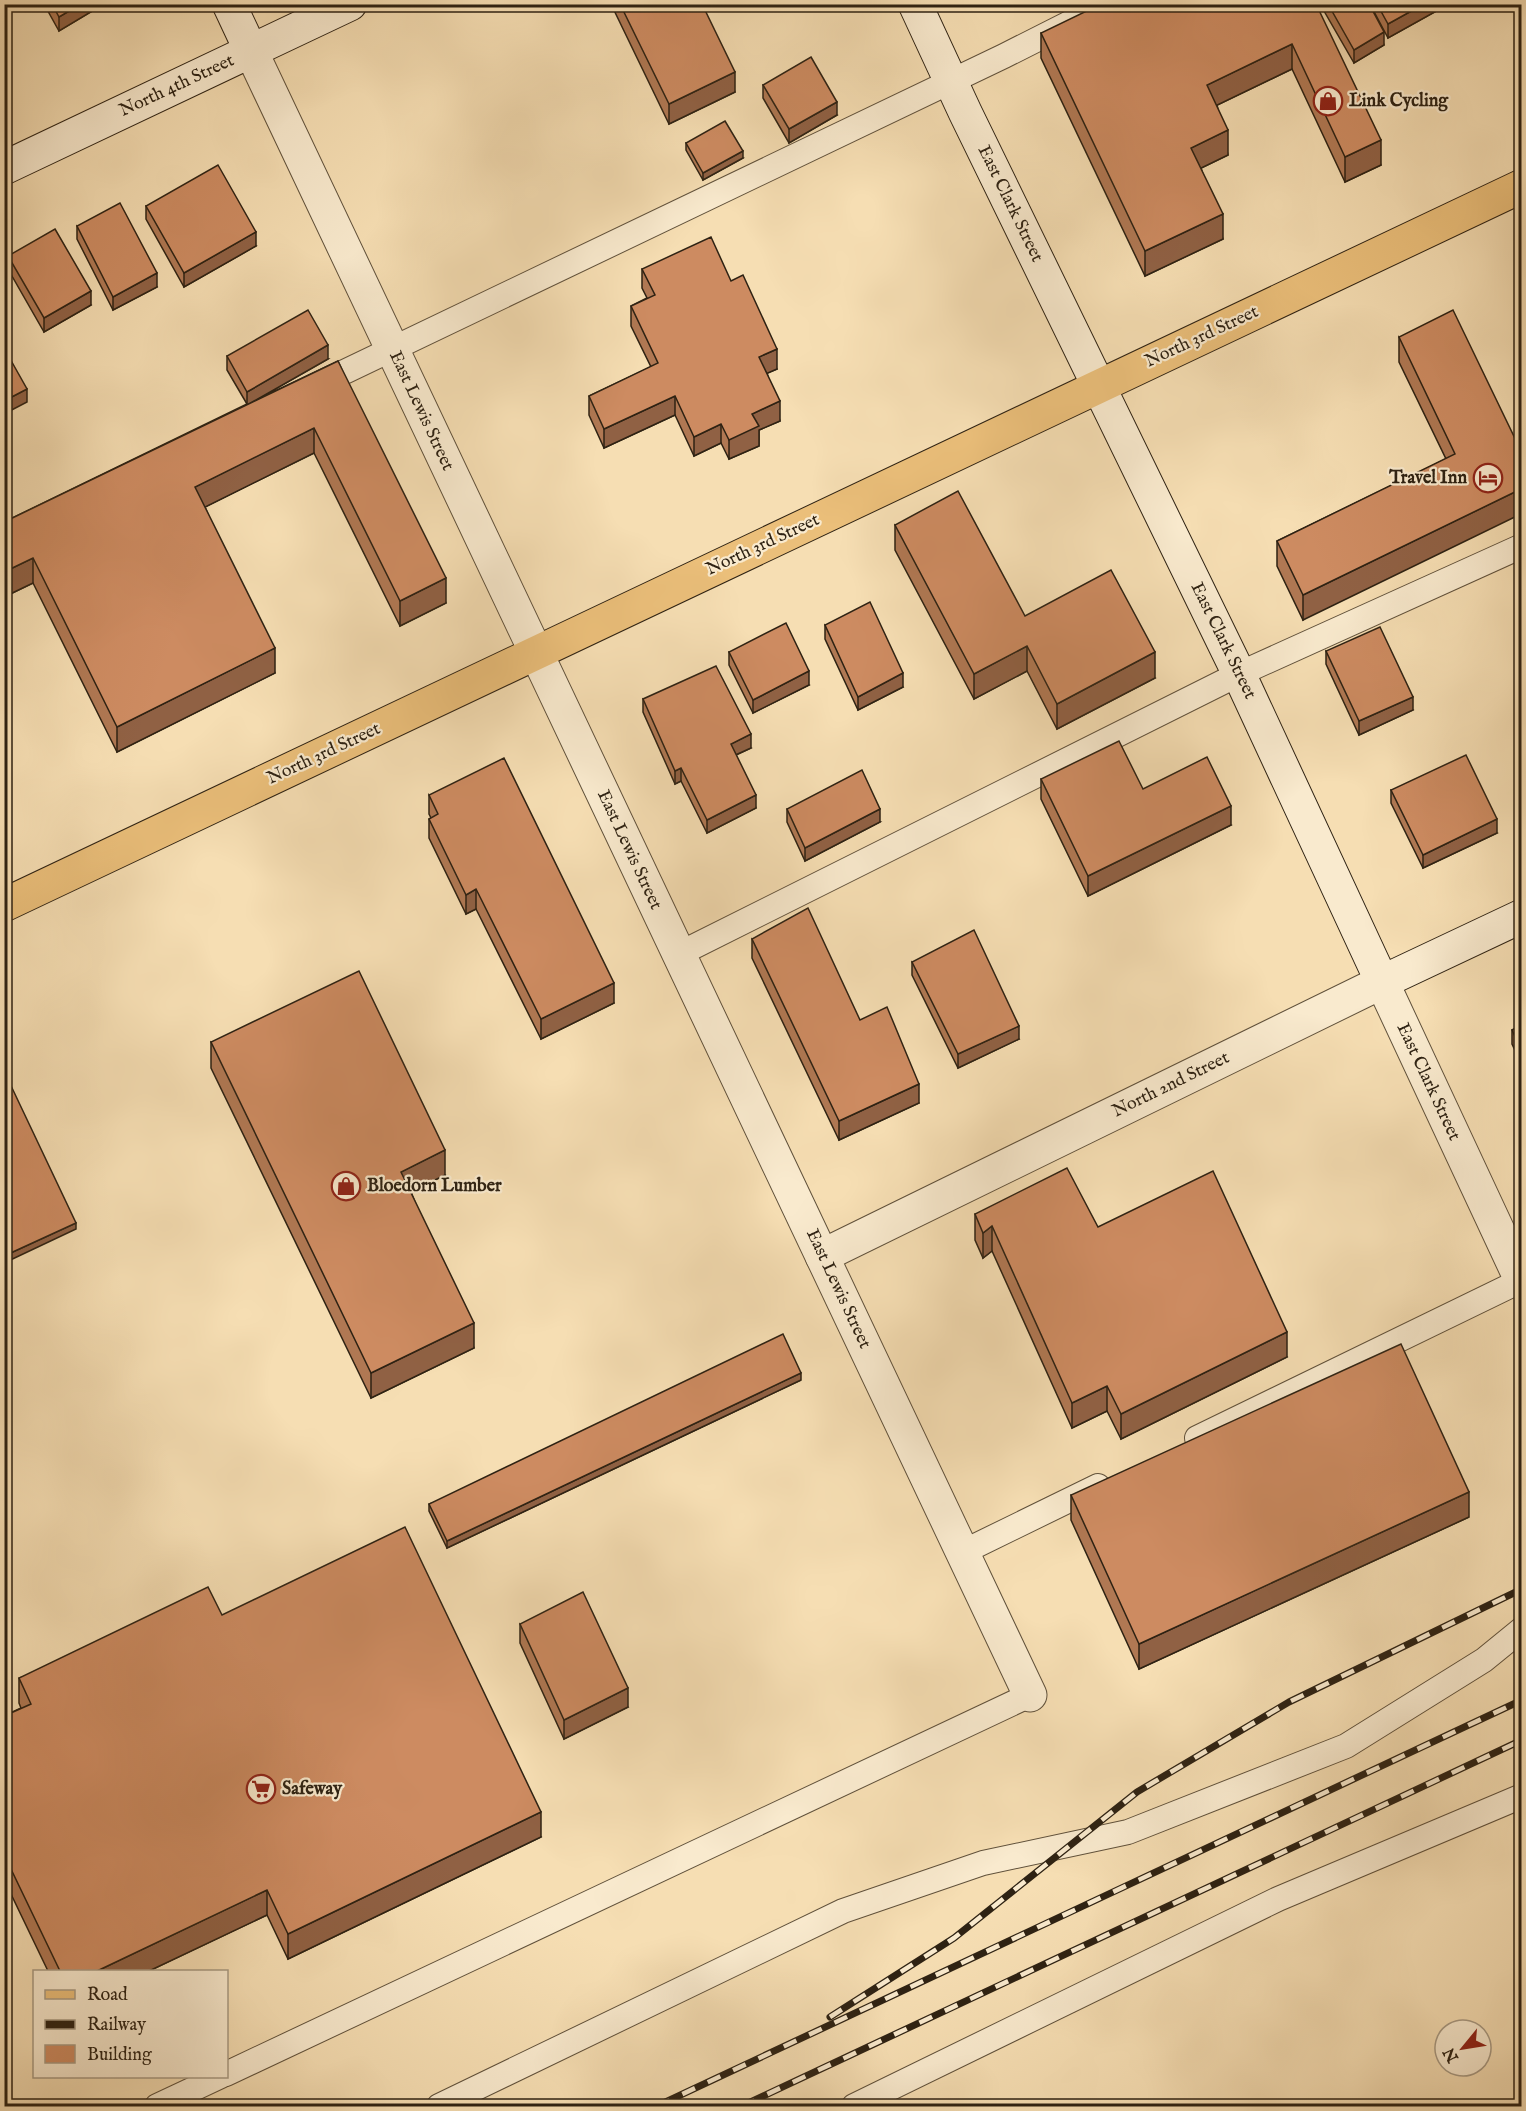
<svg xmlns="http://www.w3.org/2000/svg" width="1526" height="2111" font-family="'IM FELL English',serif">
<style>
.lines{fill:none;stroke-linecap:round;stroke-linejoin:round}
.lane-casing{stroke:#60513b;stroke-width:26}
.street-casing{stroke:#60513b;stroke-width:35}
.secondary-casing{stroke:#2e2213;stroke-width:35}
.primary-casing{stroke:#2e2213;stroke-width:35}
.lane{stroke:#f9eace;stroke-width:24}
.street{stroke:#f9eace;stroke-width:33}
.secondary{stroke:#f9eace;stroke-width:33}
.primary{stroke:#ebbf7a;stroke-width:33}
.rail-casing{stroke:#2e2213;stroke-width:7}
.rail{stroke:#f9eace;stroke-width:4.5;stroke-dasharray:14;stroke-linecap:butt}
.wall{fill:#b07853;stroke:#2e2213;stroke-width:1.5}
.shaded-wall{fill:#906144;stroke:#2e2213;stroke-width:1.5}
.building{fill:#cd8b61;stroke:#2e2213;stroke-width:1.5}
.labels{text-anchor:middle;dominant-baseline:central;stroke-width:4.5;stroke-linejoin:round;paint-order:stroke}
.street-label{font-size:18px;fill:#2e2213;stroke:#f9eace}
.poi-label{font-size:18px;font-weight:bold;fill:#2e2213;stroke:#f9eace;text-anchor:start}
</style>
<rect width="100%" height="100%" fill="#f6deb3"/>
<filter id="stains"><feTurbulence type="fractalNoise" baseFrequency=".00333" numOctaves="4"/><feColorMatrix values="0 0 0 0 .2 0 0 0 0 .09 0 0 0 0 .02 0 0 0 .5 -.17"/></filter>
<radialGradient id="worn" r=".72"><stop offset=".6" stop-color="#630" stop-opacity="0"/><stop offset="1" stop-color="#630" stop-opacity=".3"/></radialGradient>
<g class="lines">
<g class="lane-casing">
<g id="lane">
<path d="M315,386l689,-330 103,-52"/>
<path d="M679,954l560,-280 283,-128"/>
<path d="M1197,1438l325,-158"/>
<path d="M963,1552l135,-66"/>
<path d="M226,2074l804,-379"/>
<path d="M157,2106l64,-30"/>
<path d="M439,2106l404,-195 140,-48 145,-31 218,-86 138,-86 38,-31"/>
<path d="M854,2106l424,-207 244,-103"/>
</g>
</g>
<g class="street-casing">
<g id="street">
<path d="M251,51l779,1644"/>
<path d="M822,1256l560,-274 140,300"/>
</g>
</g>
<g class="secondary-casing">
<g id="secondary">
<path d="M229,4l22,47"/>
<path d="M915,4l50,108 274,562 143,308 140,-66"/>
<path d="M4,168l346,-164"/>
</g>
</g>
<g class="primary-casing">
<path id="primary" d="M4,905l1518,-719"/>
</g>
<use href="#lane" class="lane"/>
<use href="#street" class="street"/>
<use href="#secondary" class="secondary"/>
<use href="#primary" class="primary"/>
<g class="rail-casing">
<g id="rail">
<path d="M830,2017l124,-79 183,-146 152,-90 233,-113"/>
<path d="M657,2106l865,-406"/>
<path d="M742,2106l780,-366"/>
</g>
</g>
<use href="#rail" class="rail"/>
</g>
<g class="wall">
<path d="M44,4h60l-45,27z"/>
<path d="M611,4h91l33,88 -66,32z"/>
<path d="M1316,4l65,161 -36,17 -53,-113 -75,36 11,50 -27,13 22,71 -78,37 -104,-218v-25z"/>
<path d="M1320,4h49l15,41 -30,18z"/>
<path d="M1370,4h79l-61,34z"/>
<path d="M763,85l74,30 -48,28 -26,-45z"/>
<path d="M686,143l57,15 -40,22 -17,-30z"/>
<path d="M146,206l110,40 -72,41 -38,-68z"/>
<path d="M77,226l80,61 -44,23 -36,-71z"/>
<path d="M8,256l83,49 -47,27 -36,-63z"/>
<path d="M642,269l89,12 46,88 -10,4 13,48 -21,9v16l-30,13 -8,-16 -27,13 -19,-41 -71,33 -15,-33v-19l62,-29 -20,-41v-20l16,-8 -5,-10z"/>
<path d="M1399,337l122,114 -218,169 -26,-54v-25l169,-82 -47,-97z"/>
<path d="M227,356l101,3 -72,41 82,-39 108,242 -46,23 -86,-173 -109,54 70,166 -158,79 -84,-169 -29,14v-75l243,-118 -20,-34z"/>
<path d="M895,525l130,91 130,62 -98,51 -30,-58 -53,28 -79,-149z"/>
<path d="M825,625l78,62 -45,23 -33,-71z"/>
<path d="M1326,651l87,59 -54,25 -33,-71z"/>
<path d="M729,652l80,33 -56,28 -24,-48z"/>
<path d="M643,699l108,49 -15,7 20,53 -49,25 -26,-52 -6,3 -32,-72z"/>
<path d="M1041,779l102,10 88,36 -143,71 -47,-97z"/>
<path d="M1391,790l106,43 -74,35 -32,-65z"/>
<path d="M429,795l185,208 -73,36 -65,-130 -10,5 -37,-76v-19l2,-1 -2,-4z"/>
<path d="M787,809l93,13 -75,39 -18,-39z"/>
<path d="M752,939l108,81 59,83 -80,37 -87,-182z"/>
<path d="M912,962l107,77 -61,29 -46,-93z"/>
<path d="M1521,1026v37l-9,-19v-14z"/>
<path d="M211,1042l234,133 -34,17 63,156 -103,50 -160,-330z"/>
<path d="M975,1214l123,13 189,130 -166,82 -14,-28 -35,17 -80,-177 -9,7 -8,-18z"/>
<path d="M801,1380l-354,168 -18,-37v-7z"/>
<path d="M1071,1495l398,22 -330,152 -68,-149z"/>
<path d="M222,1615l319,222 -253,122 -21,-44 -118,56h-101l-39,-81 -5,2v-176l17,-8 -2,-5v-25z"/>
<path d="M520,1624l108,83 -64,32 -44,-96z"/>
</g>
<g class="shaded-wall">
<path d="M81,4h23l-45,27v-14z"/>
<path d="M1424,4h25l-61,34v-14z"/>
<path d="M1384,32v13l-30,18v-13z"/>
<path d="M1292,44v25l-85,41v-25z"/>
<path d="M735,72v20l-66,32v-20z"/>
<path d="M837,102v13l-48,28v-14z"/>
<path d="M1228,130v25l-37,18v-25z"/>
<path d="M1381,140v25l-36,17v-25z"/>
<path d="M743,151v7l-40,22v-7z"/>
<path d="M1223,214v25l-78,37v-25z"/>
<path d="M256,232v14l-72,41v-14z"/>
<path d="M157,273v14l-44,23v-13z"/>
<path d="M91,291v14l-47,27v-14z"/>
<path d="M328,345v14l-81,46v-13z"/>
<path d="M777,349v20l-18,8v-20z"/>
<path d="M27,389v13l-23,12v-13z"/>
<path d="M675,396v19l-71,33v-19z"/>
<path d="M780,401v20l-21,9v16l-30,13v-19l23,-26z"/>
<path d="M721,424v19l-27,13v-19z"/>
<path d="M314,428v25l-119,59v-25z"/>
<path d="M1521,489v25l-218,106v-25z"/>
<path d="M33,558v25l-29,14v-25z"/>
<path d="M446,578v25l-46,23v-25z"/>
<path d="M1027,646v25l-53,28v-25z"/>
<path d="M275,648v25l-158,79v-25z"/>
<path d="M1155,652v26l-98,51v-25z"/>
<path d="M809,671v14l-56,28v-13z"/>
<path d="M903,673v14l-45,23v-13z"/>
<path d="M1413,697v13l-54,25v-14z"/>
<path d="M751,734v14l-20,9v-13z"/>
<path d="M681,768v13l-6,3v-13z"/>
<path d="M756,795v13l-49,25v-13z"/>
<path d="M1231,806v19l-143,71v-20z"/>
<path d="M880,809v13l-75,39v-13z"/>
<path d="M1497,819v14l-74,35v-13z"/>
<path d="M476,889v20l-10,5v-19z"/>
<path d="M614,983v20l-73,36v-20z"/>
<path d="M1019,1026v13l-61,29v-14z"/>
<path d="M919,1084v19l-80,37v-19z"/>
<path d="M445,1150v25l-44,22v-25z"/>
<path d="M76,1223v6l-72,34v-7z"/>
<path d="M992,1226v25l-9,7v-25z"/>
<path d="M474,1323v25l-103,50v-25z"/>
<path d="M1287,1332v25l-166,82v-25z"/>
<path d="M801,1373v7l-354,168v-7z"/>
<path d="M1107,1386v25l-35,17v-25z"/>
<path d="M1469,1492v25l-330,152v-25z"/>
<path d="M628,1688v19l-64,32v-19z"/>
<path d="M541,1812v25l-253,122v-25z"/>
<path d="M9,1865v25l-5,2v-25z"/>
<path d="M267,1890v25l-118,56h-52z"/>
</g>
<g class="building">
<path d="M52,4h29l-22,13z"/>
<path d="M620,4h82l33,68 -66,32z"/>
<path d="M1101,4h215l65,136 -36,17 -53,-113 -85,41 21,45 -37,18 32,66 -78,37 -104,-218z"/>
<path d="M1328,4h41l15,28 -30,18z"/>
<path d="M1377,4h47l-36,20z"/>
<path d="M811,57l26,45 -48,27 -26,-44z"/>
<path d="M725,121l18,30 -40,22 -17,-30z"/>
<path d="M218,165l38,67 -72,41 -38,-67z"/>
<path d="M120,203l37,70 -44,24 -36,-71z"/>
<path d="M55,229l36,62 -47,27 -36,-62z"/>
<path d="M711,237l20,44 12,-6 34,74 -18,8 21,44 -28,13 7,12 -30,14 -8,-16 -27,13 -19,-41 -71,33 -15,-33 69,-33 -27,-57 24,-11 -13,-26z"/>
<path d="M308,310l20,35 -81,47 -20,-36z"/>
<path d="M1453,310l68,141v38l-218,106 -26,-54 178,-87 -56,-117z"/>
<path d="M4,348l23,41 -23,12z"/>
<path d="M338,361l108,217 -46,23 -86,-173 -119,59 80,161 -158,79 -84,-169 -29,14v-50z"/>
<path d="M958,491l67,125 86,-46 44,82 -98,52 -30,-58 -53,28 -79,-149z"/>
<path d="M870,602l33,71 -45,24 -33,-72z"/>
<path d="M786,623l23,48 -56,29 -24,-48z"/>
<path d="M1380,627l33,70 -54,24 -33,-70z"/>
<path d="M716,666l35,68 -20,10 25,51 -49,25 -26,-52 -6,3 -32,-72z"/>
<path d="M1119,741l24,48 64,-32 24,49 -143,70 -47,-97z"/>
<path d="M1466,755l31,64 -74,36 -32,-65z"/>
<path d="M504,758l110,225 -73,36 -65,-130 -10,6 -37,-76 9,-5 -9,-19z"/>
<path d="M862,770l18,39 -75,39 -18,-39z"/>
<path d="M808,908l52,112 27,-13 32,77 -80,37 -87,-182z"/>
<path d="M974,930l45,96 -61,28 -46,-92z"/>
<path d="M359,971l86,179 -44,22 73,151 -103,50 -160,-331z"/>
<path d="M1521,1026v24l-9,-20z"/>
<path d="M4,1071l72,152 -72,33z"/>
<path d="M1067,1168l31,59 115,-56 74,161 -166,82 -14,-28 -35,17 -80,-177 -9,7 -8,-19z"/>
<path d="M783,1334l18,39 -354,168 -18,-37z"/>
<path d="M1401,1344l68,148 -330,152 -68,-149z"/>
<path d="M405,1527l136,285 -253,122 -21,-44 -170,81h-37l-51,-106 -5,2v-151l27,-12 -12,-26 189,-91 14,28z"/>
<path d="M583,1592l45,96 -64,32 -44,-96z"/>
</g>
<defs>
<g id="shop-ring" transform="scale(1.5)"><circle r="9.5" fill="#f9eace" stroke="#8f2418" stroke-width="1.5"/><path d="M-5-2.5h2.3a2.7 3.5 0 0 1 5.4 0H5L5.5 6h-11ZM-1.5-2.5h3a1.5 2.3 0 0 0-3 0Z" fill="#8f2418"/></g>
<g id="hotel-ring" transform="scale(1.5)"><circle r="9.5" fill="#f9eace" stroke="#8f2418" stroke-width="1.5"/><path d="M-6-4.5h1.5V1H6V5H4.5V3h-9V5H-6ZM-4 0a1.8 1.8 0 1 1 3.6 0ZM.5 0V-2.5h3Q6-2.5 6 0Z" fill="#8f2418"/></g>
<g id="supermarket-ring" transform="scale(1.5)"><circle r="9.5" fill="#f9eace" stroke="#8f2418" stroke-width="1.5"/><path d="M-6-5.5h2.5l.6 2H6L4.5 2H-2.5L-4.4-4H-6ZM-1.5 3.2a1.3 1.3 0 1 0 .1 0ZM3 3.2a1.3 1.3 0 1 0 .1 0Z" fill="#8f2418"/></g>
</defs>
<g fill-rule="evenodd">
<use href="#shop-ring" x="1328" y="101"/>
<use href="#hotel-ring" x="1488" y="478"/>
<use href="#shop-ring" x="346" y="1186"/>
<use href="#supermarket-ring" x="261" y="1789"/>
</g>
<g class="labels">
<g class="street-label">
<text transform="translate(177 86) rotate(-25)">North 4th Street</text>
<text transform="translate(1010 204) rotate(64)">East Clark Street</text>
<text transform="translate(1202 337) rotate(-25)">North 3rd Street</text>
<text transform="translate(421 411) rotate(65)">East Lewis Street</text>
<text transform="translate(763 545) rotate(-25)">North 3rd Street</text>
<text transform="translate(1223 641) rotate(64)">East Clark Street</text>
<text transform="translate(324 754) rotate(-25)">North 3rd Street</text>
<text transform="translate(629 850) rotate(65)">East Lewis Street</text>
<text transform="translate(1428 1082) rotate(65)">East Clark Street</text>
<text transform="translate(1171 1085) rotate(-26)">North 2nd Street</text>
<text transform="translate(838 1289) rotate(65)">East Lewis Street</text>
</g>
<g class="poi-label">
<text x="1349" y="101">Link Cycling</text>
<text x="1467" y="478" text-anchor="end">Travel Inn</text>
<text x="367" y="1186">Bloedorn Lumber</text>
<text x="282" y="1789">Safeway</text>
</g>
</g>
<rect width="1526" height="2111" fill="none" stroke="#f6deb3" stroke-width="24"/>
<rect x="6" y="6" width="1514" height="2099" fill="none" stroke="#2e2213" stroke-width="3"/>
<rect x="12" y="12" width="1502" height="2087" fill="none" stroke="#2e2213" stroke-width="1.5"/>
<rect x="33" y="1970" width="195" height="108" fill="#f9eace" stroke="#a89a83" stroke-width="1.5"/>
<rect x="45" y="1990" width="30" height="9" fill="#ebbf7a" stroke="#a89a83" stroke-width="1.5"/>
<text x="87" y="2000" font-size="18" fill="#2e2213">Road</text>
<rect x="45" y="2020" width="30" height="9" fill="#2e2213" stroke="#a89a83" stroke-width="1.5"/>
<text x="87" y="2030" font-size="18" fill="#2e2213">Railway</text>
<rect x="45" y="2045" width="30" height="18" fill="#cd8b61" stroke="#a89a83" stroke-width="1.5"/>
<text x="87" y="2060" font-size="18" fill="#2e2213">Building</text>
<g transform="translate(1463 2048) rotate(240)"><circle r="28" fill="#f9eace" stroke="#a89a83" stroke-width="1.5"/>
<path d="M0-4.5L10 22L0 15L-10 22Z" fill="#8f2418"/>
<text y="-9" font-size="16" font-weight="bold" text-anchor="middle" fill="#2e2213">N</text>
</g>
<rect width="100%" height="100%" filter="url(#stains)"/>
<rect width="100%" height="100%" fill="url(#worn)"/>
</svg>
